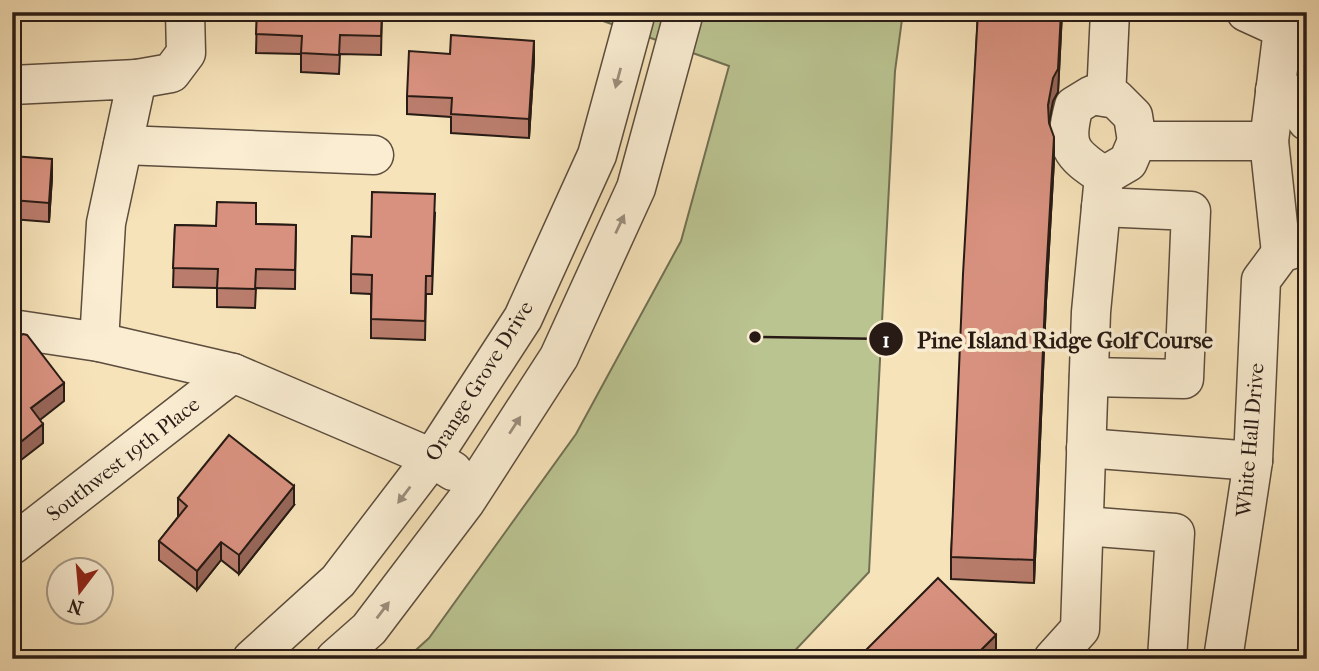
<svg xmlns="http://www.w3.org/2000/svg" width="1319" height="671" font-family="'IM FELL French Canon',serif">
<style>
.green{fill:#bac491;stroke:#717053;stroke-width:2}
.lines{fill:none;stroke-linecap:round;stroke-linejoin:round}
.minor-casing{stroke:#5c4d3e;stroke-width:41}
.minor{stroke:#faedd2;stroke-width:38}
.wall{fill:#ba7d6d;stroke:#281b15;stroke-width:2}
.shaded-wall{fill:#976659;stroke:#281b15;stroke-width:2}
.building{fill:#d8917f;stroke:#281b15;stroke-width:2}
.oneway{fill:#9c8e7d}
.labels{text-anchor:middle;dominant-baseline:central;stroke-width:7;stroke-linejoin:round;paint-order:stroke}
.street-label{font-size:21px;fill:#281b15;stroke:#faedd2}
.leader{fill:none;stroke:#281b15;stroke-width:2.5}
.callout-dot{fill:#281b15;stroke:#faedd2;stroke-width:2.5}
.mark-label{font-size:21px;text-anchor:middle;font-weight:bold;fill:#fff}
.callout-label{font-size:23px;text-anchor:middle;font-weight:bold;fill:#281b15;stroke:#faedd2;stroke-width:7;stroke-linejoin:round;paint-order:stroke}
</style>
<rect width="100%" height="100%" fill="#f7e3ba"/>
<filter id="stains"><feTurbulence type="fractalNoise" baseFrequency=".00286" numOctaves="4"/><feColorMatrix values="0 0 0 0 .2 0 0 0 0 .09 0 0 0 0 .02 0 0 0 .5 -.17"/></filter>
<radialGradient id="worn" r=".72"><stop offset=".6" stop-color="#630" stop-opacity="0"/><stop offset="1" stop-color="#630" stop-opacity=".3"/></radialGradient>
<path class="green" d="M578,12h325l-8,59 -26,501 -82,87h-381l23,-21 147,-204 105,-193 48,-175z"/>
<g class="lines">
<g class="minor-casing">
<g id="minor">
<path d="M1246,12l37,17 -14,112"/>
<path d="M137,79l34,-6 15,-20 -1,-41"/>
<path d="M12,85l125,-6 -31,144 -7,119"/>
<path d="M1275,90l12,2 20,29"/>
<path d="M1106,97l4,-85"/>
<path d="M123,145l251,10"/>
<path d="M1104,176c-34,-22 -41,-30 -30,-70l18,-11 24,4 17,17 4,25"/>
<path d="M12,329l87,13 134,31 199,85 21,13"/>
<path d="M1089,377l95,2 7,-168 -90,-4"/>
<path d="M1086,448l167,13"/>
<path d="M1084,526l91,7 -8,126"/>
<path d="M12,545l221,-172"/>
<path d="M252,659l86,-78 94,-123 91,-140 74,-163 39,-143"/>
<path d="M335,659l34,-30 97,-128 93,-144 77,-169 48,-176"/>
<path d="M1053,659l27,-30 11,-317 13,-136 24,-14 9,-21h132l12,112"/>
<path d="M1223,659l30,-198 8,-181 20,-27 24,-8"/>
</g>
</g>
<use href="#minor" class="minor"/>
</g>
<g class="wall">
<path d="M257,12h125l-1,43 -41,-1 -1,20 -38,-2v-18l-45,-1z"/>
<path d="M978,12h84l-4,80 -5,9 -4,21 5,38 -8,141 -12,282 -83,-4v-22z"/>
<path d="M534,60l-5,78 -78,-5v-16l-44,-3v-18z"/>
<path d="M12,156l40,21 -3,45 -37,-3z"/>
<path d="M435,213l-3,81h-6l-1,46 -54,-2v-44l-20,-1v-19l20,-37z"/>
<path d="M256,224l40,1 -1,64 -39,-1 -1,20 -38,-1v-19l-44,-1 2,-62 41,1z"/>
<path d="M178,498l116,7 -55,69 -18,-14 -24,30 -38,-30v-19l19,-24z"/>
</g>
<g class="shaded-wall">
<path d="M1061,12h1l-4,80 -5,9 -5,27v-23z"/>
<path d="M534,41v19l-5,78v-19z"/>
<path d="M1054,137v23l-8,141 -12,282v-23l12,-282z"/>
<path d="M52,159v18l-3,45v-19z"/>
<path d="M64,383v18l-33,26v-19z"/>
<path d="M43,424v19l-31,24v-18z"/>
<path d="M294,486v19l-55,69v-19z"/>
<path d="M221,542v18l-24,30v-19z"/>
<path d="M996,635v23l-1,1h-23z"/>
</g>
<g class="building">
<path d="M257,12h125l-1,24 -41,-1 -1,20 -38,-2 1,-17 -46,-2z"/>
<path d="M978,12h83l-3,57 -5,9 -5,27 1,18 5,14 -8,141 -12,282 -83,-3 12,-283z"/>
<path d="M451,35l83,6 -5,78 -78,-5 1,-16 -45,-2 2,-45 41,3z"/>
<path d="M12,156l40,3 -3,44 -37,-3z"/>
<path d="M372,192l63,2 -3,82h-6l-1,45 -54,-2 1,-44 -21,-1 1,-38 19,1z"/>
<path d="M217,202l39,1v21l40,1 -1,45 -39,-1 -1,20 -38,-1 1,-19 -45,-1 2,-43 41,1z"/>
<path d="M23,334l4,1 37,48 -33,25 12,16 -31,25v-107z"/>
<path d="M229,435l65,51 -55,69 -18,-13 -24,29 -38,-30 28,-35 -9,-8z"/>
<path d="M938,578l58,57 -24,24h-115z"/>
</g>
<defs><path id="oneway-solid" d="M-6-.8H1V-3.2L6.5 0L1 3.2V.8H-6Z" transform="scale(1.75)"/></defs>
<g class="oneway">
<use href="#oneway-solid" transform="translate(618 78) rotate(105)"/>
<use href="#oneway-solid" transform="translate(620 224) rotate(-65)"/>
<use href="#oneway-solid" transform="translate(515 425) rotate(-57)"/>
<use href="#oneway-solid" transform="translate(404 495) rotate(127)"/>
<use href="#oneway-solid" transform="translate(383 610) rotate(-53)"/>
</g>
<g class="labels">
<g class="street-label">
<text transform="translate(479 381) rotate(-58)">Orange Grove Drive</text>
<text transform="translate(1250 440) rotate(-85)">White Hall Drive</text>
<text transform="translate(123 459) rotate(-38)">Southwest 19th Place</text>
</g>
</g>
<path class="leader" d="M755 337L886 339"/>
<g class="callout-dot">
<circle cx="755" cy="337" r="7"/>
<circle cx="886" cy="339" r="18"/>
</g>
<g class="mark-label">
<text x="886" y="347">1</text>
</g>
<g class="callout-label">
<text x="1065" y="348">Pine Island Ridge Golf Course</text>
</g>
<rect width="1319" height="671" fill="none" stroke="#f7e3ba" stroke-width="42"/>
<rect x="14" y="14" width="1291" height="643" fill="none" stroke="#281b15" stroke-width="3.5"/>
<rect x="21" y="21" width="1277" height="629" fill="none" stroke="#281b15" stroke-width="2"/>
<g transform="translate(80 591) rotate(196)"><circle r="33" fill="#faedd2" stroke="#a69986" stroke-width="2"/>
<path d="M0-5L12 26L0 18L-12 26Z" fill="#8f2418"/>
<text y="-10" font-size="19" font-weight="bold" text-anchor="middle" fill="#281b15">N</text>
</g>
<rect width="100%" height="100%" filter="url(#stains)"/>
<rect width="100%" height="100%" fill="url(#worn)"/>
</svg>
